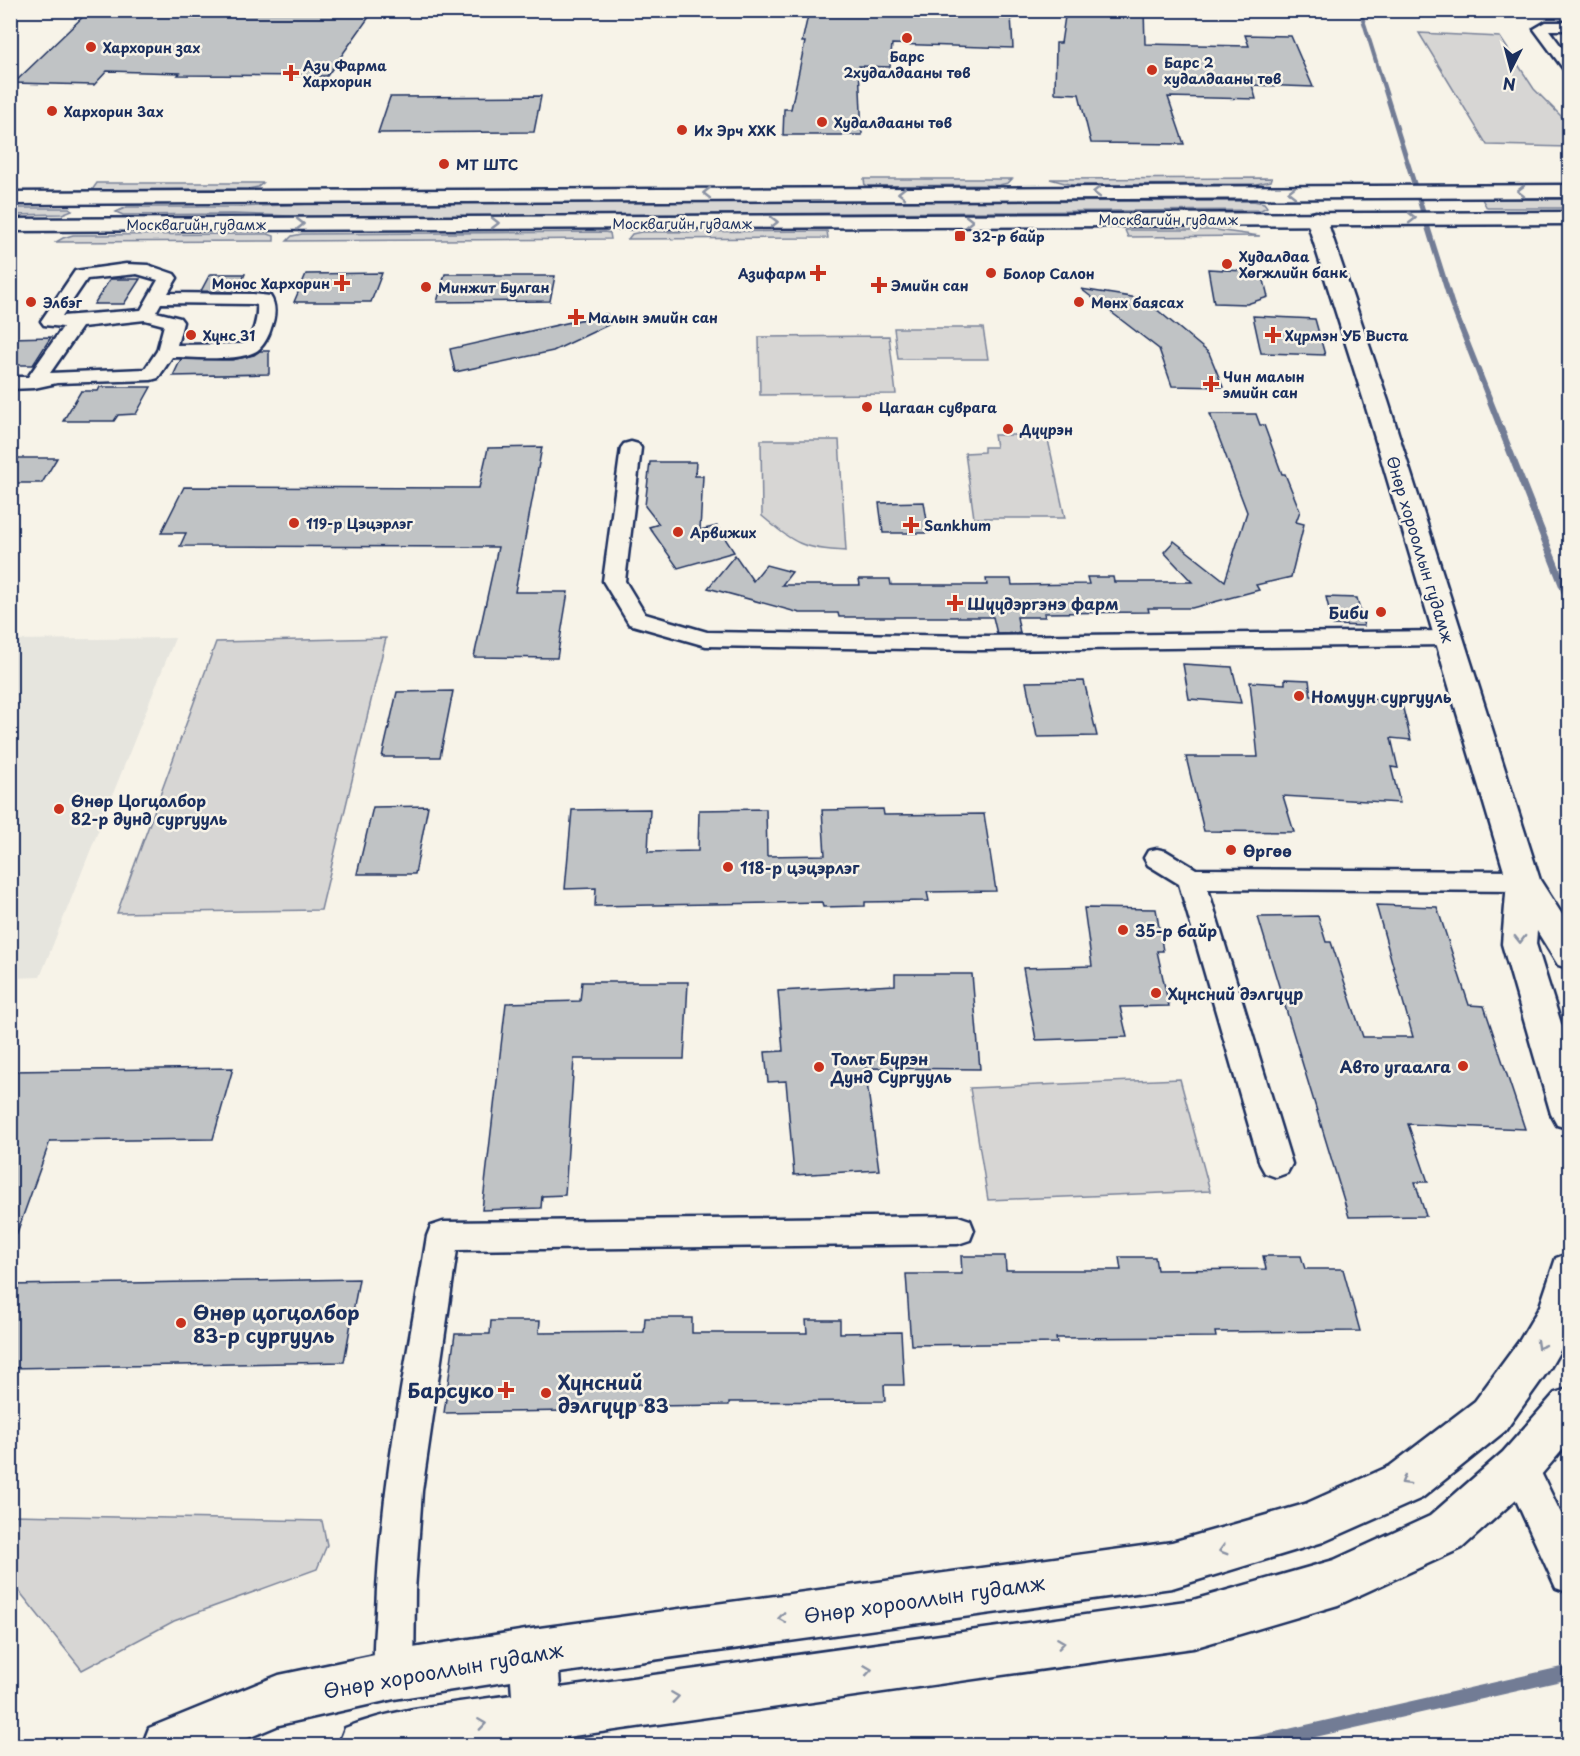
<svg xmlns="http://www.w3.org/2000/svg" width="1580" height="1756" font-family="'Playpen Sans',sans-serif">
<style>
.built{fill:#e6e5de}
.green{fill:#d7d6d4;stroke:#798299;stroke-width:1.5}
.lines{fill:none;stroke-linecap:round;stroke-linejoin:round}
.stream{fill:#727c95;fill-rule:evenodd}
.building{fill:#c0c3c5;stroke:#1b2f5e;stroke-width:1.5}
.street-casing{stroke:#1b2f5e;stroke-width:5}
.secondary-casing{stroke:#1b2f5e;stroke-width:5}
.highway-casing{stroke:#1b2f5e;stroke-width:5}
.street{fill:#f7f3e8;fill-rule:evenodd}
.secondary{fill:#f7f3e8;fill-rule:evenodd}
.highway{fill:#f7f3e8;fill-rule:evenodd}
.oneway{stroke:#8991a3}
.poi-dot{fill:#c8321e;stroke:#f7f3e8;stroke-width:2}
.labels{text-anchor:middle;dominant-baseline:central;stroke-width:5;stroke-linejoin:round;paint-order:stroke}
.far-poi-label{font-size:14px;font-weight:bold;fill:#1b2f5e;stroke:#f7f3e8;text-anchor:start}
.far-street-label{font-size:14px;fill:#1b2f5e;stroke:#f7f3e8}
.street-label{font-size:16px;fill:#1b2f5e;stroke:#f7f3e8}
.poi-label{font-size:16px;font-weight:bold;fill:#1b2f5e;stroke:#f7f3e8;text-anchor:start}
.near-poi-label{font-size:20px;font-weight:bold;fill:#1b2f5e;stroke:#f7f3e8;text-anchor:start}
.near-street-label{font-size:20px;fill:#1b2f5e;stroke:#f7f3e8}
</style>
<rect width="100%" height="100%" fill="#f7f3e8"/>
<filter id="ink" filterUnits="userSpaceOnUse"><feTurbulence type="fractalNoise" baseFrequency=".0167" numOctaves="2"/><feDisplacementMap in="SourceGraphic" scale="12" xChannelSelector="R" yChannelSelector="G"/><feConvolveMatrix kernelMatrix="1 2 1 2 8 2 1 2 1" color-interpolation-filters="sRGB"/></filter>
<g filter="url(#ink)">
<path class="built" d="M175,638l-135,339 -29,1v-338z"/>
<g class="green">
<path d="M1419,33l81,4 34,52 35,35v23l-82,-2z"/>
<path d="M1272,178l-1,3 -15,3 -184,1 -22,-6z"/>
<path d="M864,179h148l-4,4 -9,2 -134,1z"/>
<path d="M97,183h166l-5,4 -10,2 -156,1z"/>
<path d="M1482,199h87v9h-82z"/>
<path d="M1253,201l11,2 3,4 -6,3 -941,7 -87,-3 -110,1 -7,-3 11,-5h109l102,-4z"/>
<path d="M11,208h58l3,2 -10,4 -51,1z"/>
<path d="M1125,230h91l44,6 -132,1z"/>
<path d="M827,231l1,7 -200,1 4,-5 9,-2z"/>
<path d="M604,232l6,1 1,6 -324,2 5,-5 10,-2z"/>
<path d="M268,234l6,2v5l-218,1 7,-4 10,-3z"/>
<path d="M894,328h89l5,31h-90z"/>
<path d="M889,336l7,58 -136,1 -1,-58z"/>
<path d="M994,435h53l18,83h-91l-9,-65 19,-1v-5h12z"/>
<path d="M761,440h78l7,111c-44,-2 -51,-7 -84,-35z"/>
<path d="M386,638l-65,272 -204,3 99,-271z"/>
<path d="M1180,1079l30,112 -222,9 -18,-112z"/>
<path d="M11,1515l311,6 5,24 -10,24 -143,52 -92,49 -71,-89z"/>
</g>
<g class="lines">
<g class="stream">
<path d="M1358,10h4l92,292 116,291v13l-4,-2 -118,-302z"/>
<path d="M1570,1665v14l-294,67h-39l2,-5 5,-2z"/>
</g>
</g>
<g class="building">
<path d="M90,10h284l-47,66 -149,-1 2,-2 -73,-2 -13,14 -80,-2z"/>
<path d="M1066,10h78l1,34 104,2 -4,-11 46,1 22,51 -61,-2 4,14 -88,-2 16,47 -93,-1 -12,-49 -24,-1 1,-50h5z"/>
<path d="M809,11l202,5 2,32 -121,-4 -2,23 -31,-1 3,69h-79l1,-26h7l14,-67h-3z"/>
<path d="M541,96l-7,36 -156,1 12,-36z"/>
<path d="M1208,269l54,3 6,25 -21,7 -33,-1z"/>
<path d="M382,273l-11,29h-77l12,-28z"/>
<path d="M210,274h35l-8,18 -36,-1z"/>
<path d="M445,274h50l-1,2h61l-5,25 -113,1z"/>
<path d="M110,279h30l-16,25h-30z"/>
<path d="M1081,289l63,10 65,54 14,34 -51,-1 -13,-37z"/>
<path d="M607,314l3,10 -57,27 -98,21 -5,-23z"/>
<path d="M1253,316l62,3 10,36 -64,-2z"/>
<path d="M51,337l-18,28h-23v-27z"/>
<path d="M260,351h9v23l-96,2 8,-17 51,1 22,-5z"/>
<path d="M100,387h51l-15,27 -18,1 -4,6h-51l18,-30h17z"/>
<path d="M1210,414h46l4,11h4l18,49h3l15,37 -4,11 8,2 -13,53 -35,8 3,5 -67,18h-44l1,4 -105,1 1,4h-28l3,16 -23,1 -4,-17h-154l-1,-4h-38l-92,-25 27,-33 18,26 13,-16 26,7 -10,13h78l-1,-6h31l1,6h96l-1,-6h25l1,6 77,-1 -2,-7h26l1,5h78l-28,-30 10,-11 51,40 22,-69z"/>
<path d="M542,447l-27,145h53l-11,66 -83,-1 24,-110 -318,-1 6,-13h-25l23,-46 295,1 9,-40z"/>
<path d="M16,458h41l-15,25h-32v-17z"/>
<path d="M650,462h46l-1,14h8l-3,54 17,-4 17,26 -56,16 -29,-41 10,-3 -14,-18z"/>
<path d="M924,502l5,31h-46l-4,-30z"/>
<path d="M1326,597l31,1 7,28 -31,-1z"/>
<path d="M1183,664l49,3 9,36 -52,-4z"/>
<path d="M1285,679l24,1 2,16 90,5 10,39 -20,-2 7,30 -7,-1 9,36 -117,-7 11,36 -90,-1 -18,-74h72l-8,-75 35,2z"/>
<path d="M1084,681l13,55 -60,1 -11,-55z"/>
<path d="M453,691l-13,66h-58l15,-65z"/>
<path d="M428,806l-13,68h-58l16,-67z"/>
<path d="M650,809l-2,43 50,-1 1,-41 67,-1 1,47 58,-1 -3,-45 61,-1 1,6 100,-1 12,77 -69,1 2,9 -64,1v4l-42,1 -1,-5 -227,4 1,-18 -31,1 7,-79z"/>
<path d="M1376,905l61,2 32,98 15,1 41,123 -117,-5 20,58h-13l11,34 -77,1 -91,-300 60,-1 8,26h5l32,95h50z"/>
<path d="M1084,908l72,1 7,42h-6l12,55 -49,1 7,30 -91,3 -13,-72 69,-2z"/>
<path d="M895,974h77l8,95 -115,-1 14,102 -85,5 -8,-94 -18,1 -3,-30 18,-1 -5,-60 117,-6z"/>
<path d="M582,982h106l-4,77h-110l-9,136 -23,1 -1,12 -59,2 24,-207 74,-2z"/>
<path d="M233,1068l-20,71 -163,2 -36,100 -4,-1v-169z"/>
<path d="M961,1256h44l1,14h115l-2,-13h36l2,13 109,-1 -3,-13h38l4,13h38l17,62 -145,1 1,5 -160,1 1,5 -146,2 -5,-71h56z"/>
<path d="M359,1279l-15,83 -334,6v-83z"/>
<path d="M645,1318h47v15h115l-1,-13h34v13l61,-1 3,53h-20l1,16 -156,1v3l-157,2 -1,4 -127,2 11,-79h35l1,-13h49l-1,12 105,-1z"/>
</g>
<g class="lines">
<g class="street-casing">
<g id="street">
<path d="M1546,22h24v8h-21l21,28v14l-5,-1 -31,-42z"/>
<path d="M126,264l22,1 26,9 3,4 -9,15 85,1 17,2c7,10 5,21 1,32 -2,7 -6,15 -11,20 -14,15 -68,9 -88,9l-14,21 -7,2 -94,3 -23,5 -24,1v-12h18l35,-50 -19,-2 -3,-4 34,-50zM137,274l21,6 -17,30 -79,6 25,-37zM161,303l92,1 4,1c1,13 -3,31 -14,39l-66,1 6,-23 -3,-4 -24,-6zM145,320l19,5 -7,26 -12,18 -95,4 32,-46z"/>
<path d="M631,442l7,2 3,4 -16,133 20,33 62,18 274,4 466,-5 8,2 4,5 -4,5 -8,2 -466,5 -275,-4 -77,-22 -26,-43 18,-133 3,-4z"/>
<path d="M1157,849l9,2 30,18 328,2 10,3 4,7 -4,7 -10,3 -316,-2 84,275 -5,9 -11,4 -11,-4 -5,-9 -81,-280 -31,-19 -4,-7 4,-7z"/>
<path d="M958,1216l12,4 4,10 -4,10 -12,4 -501,6 -35,241 -7,100 -1,84 -6,14 -14,6 -14,-6c-10,-23 -5,-51 -4,-77 4,-126 31,-251 51,-376l4,-10 12,-4z"/>
<path d="M1519,1449l13,5 38,78v61l-14,-5 -55,-121 5,-13z"/>
</g>
</g>
<g class="secondary-casing">
<g id="secondary">
<path d="M1316,212l7,2 3,4 62,183 152,479 30,47v42l-12,-4 -21,-34 -1,13 34,108v77l-13,-4 -6,-11 -49,-170 5,-63 -143,-480 -58,-183 3,-4z"/>
<path d="M1570,1253v80l-20,35 -45,63 -83,67 -99,44 -151,46 -613,85 1,15 633,-88 141,-40 96,-44 73,-64 52,-59 15,-5v53l-35,41 -73,66 -124,57 -145,43 -627,89 1,9h-229l7,-18c53,-21 111,-25 167,-33l-1,-14 -117,18 -115,26 -50,21h-87l7,-18 130,-53 115,-24 138,-22 640,-87 133,-38 85,-38 85,-65 45,-61 20,-34 16,-48z"/>
</g>
</g>
<g class="highway-casing">
<g id="highway">
<path d="M1570,185v12l-1560,7v-12z"/>
<path d="M1570,212v12l-1560,7v-12z"/>
</g>
</g>
<use href="#street" class="street"/>
<use href="#secondary" class="secondary"/>
<use href="#highway" class="highway"/>
</g>
<defs><path id="oneway-chevron" d="M-2-3.5L2.5 0L-2 3.5" fill="none" stroke-width="1.6" stroke-linecap="round" stroke-linejoin="round" transform="scale(1.5)"/></defs>
<g class="oneway">
<use href="#oneway-chevron" transform="translate(1521 191) rotate(180)"/>
<use href="#oneway-chevron" transform="translate(1097 192) rotate(-180)"/>
<use href="#oneway-chevron" transform="translate(1292 192) rotate(180)"/>
<use href="#oneway-chevron" transform="translate(707 193) rotate(180)"/>
<use href="#oneway-chevron" transform="translate(902 193) rotate(180)"/>
<use href="#oneway-chevron" transform="translate(1412 218)"/>
<use href="#oneway-chevron" transform="translate(969 221)"/>
<use href="#oneway-chevron" transform="translate(774 222)"/>
<use href="#oneway-chevron" transform="translate(495 223)"/>
<use href="#oneway-chevron" transform="translate(300 224)"/>
<use href="#oneway-chevron" transform="translate(1520 939) rotate(89)"/>
<use href="#oneway-chevron" transform="translate(1540 1345) rotate(120)"/>
<use href="#oneway-chevron" transform="translate(1405 1481) rotate(149)"/>
<use href="#oneway-chevron" transform="translate(1223 1550) rotate(164)"/>
<use href="#oneway-chevron" transform="translate(782 1618) rotate(172)"/>
<use href="#oneway-chevron" transform="translate(1061 1643) rotate(-8)"/>
<use href="#oneway-chevron" transform="translate(868 1670) rotate(-8)"/>
<use href="#oneway-chevron" transform="translate(675 1697) rotate(-8)"/>
<use href="#oneway-chevron" transform="translate(482 1724) rotate(-8)"/>
</g>
</g>
<g class="poi-dot">
<circle cx="907" cy="38" r="6"/>
<circle cx="91" cy="47" r="6"/>
<circle cx="1152" cy="70" r="6"/>
<path d="M288 64h6v6h6v6h-6v6h-6v-6h-6v-6h6z"/>
<circle cx="52" cy="111" r="6"/>
<circle cx="822" cy="122" r="6"/>
<circle cx="682" cy="130" r="6"/>
<circle cx="444" cy="164" r="6"/>
<rect x="954" y="230" width="12" height="12" rx="3"/>
<circle cx="1227" cy="264" r="6"/>
<path d="M815 264h6v6h6v6h-6v6h-6v-6h-6v-6h6z"/>
<circle cx="991" cy="273" r="6"/>
<path d="M339 274h6v6h6v6h-6v6h-6v-6h-6v-6h6z"/>
<path d="M876 276h6v6h6v6h-6v6h-6v-6h-6v-6h6z"/>
<circle cx="426" cy="287" r="6"/>
<circle cx="31" cy="302" r="6"/>
<circle cx="1079" cy="302" r="6"/>
<path d="M573 308h6v6h6v6h-6v6h-6v-6h-6v-6h6z"/>
<circle cx="191" cy="335" r="6"/>
<path d="M1270 326h6v6h6v6h-6v6h-6v-6h-6v-6h6z"/>
<path d="M1208 375h6v6h6v6h-6v6h-6v-6h-6v-6h6z"/>
<circle cx="867" cy="407" r="6"/>
<circle cx="1008" cy="429" r="6"/>
<circle cx="294" cy="523" r="6"/>
<path d="M908 516h6v6h6v6h-6v6h-6v-6h-6v-6h6z"/>
<circle cx="678" cy="532" r="6"/>
<path d="M952 594h6v6h6v6h-6v6h-6v-6h-6v-6h6z"/>
<circle cx="1381" cy="612" r="6"/>
<circle cx="1299" cy="696" r="6"/>
<circle cx="59" cy="809" r="6"/>
<circle cx="1231" cy="850" r="6"/>
<circle cx="728" cy="867" r="6"/>
<circle cx="1123" cy="930" r="6"/>
<circle cx="1156" cy="993" r="6"/>
<circle cx="1463" cy="1066" r="6"/>
<circle cx="819" cy="1067" r="6"/>
<circle cx="181" cy="1323" r="6"/>
<path d="M503 1381h6v6h6v6h-6v6h-6v-6h-6v-6h6z"/>
<circle cx="546" cy="1393" r="6"/>
</g>
<g class="labels">
<g class="far-poi-label">
<text x="103" y="47">Хархорин зах</text>
<text x="907" y="56" text-anchor="middle">Барс<tspan x="907" dy="16">2худалдааны төв</tspan></text>
<text x="1164" y="62">Барс 2<tspan x="1164" dy="16">худалдааны төв</tspan></text>
<text x="303" y="65">Ази Фарма<tspan x="303" dy="16">Хархорин</tspan></text>
<text x="64" y="111">Хархорин 3ах</text>
<text x="834" y="122">Худалдааны төв</text>
<text x="694" y="130">Их Эрч ХХК</text>
<text x="456" y="164">MT ШТС</text>
<text x="972" y="236">32-р байр</text>
<text x="1239" y="256">Худалдаа<tspan x="1239" dy="16">Хөгжлийн банк</tspan></text>
<text x="806" y="273" text-anchor="end">Азифарм</text>
<text x="1003" y="273">Болор Салон</text>
<text x="330" y="283" text-anchor="end">Монос Хархорин</text>
<text x="891" y="285">Эмийн сан</text>
<text x="438" y="287">Минжит Булган</text>
<text x="43" y="302">Элбэг</text>
<text x="1091" y="302">Мөнх баясах</text>
<text x="588" y="317">Малын эмийн сан</text>
<text x="203" y="335">Хүнс 31</text>
<text x="1285" y="335">Хүрмэн УБ Виста</text>
<text x="1223" y="376">Чин малын<tspan x="1223" dy="16">эмийн сан</tspan></text>
<text x="879" y="407">Цагаан суврага</text>
<text x="1020" y="429">Дүүрэн</text>
<text x="306" y="523">119-р Цэцэрлэг</text>
<text x="924" y="525">Sankhum</text>
<text x="690" y="532">Арвижих</text>
</g>
<g class="far-street-label">
<text x="1168" y="219">Москвагийн гудамж</text>
<text x="682" y="223">Москвагийн гудамж</text>
<text x="196" y="224">Москвагийн гудамж</text>
</g>
<g class="street-label">
<text transform="translate(1421 549) rotate(73)">Өнөр хорооллын гудамж</text>
</g>
<g class="poi-label">
<text x="967" y="603">Шүүдэргэнэ фарм</text>
<text x="1369" y="612" text-anchor="end">Биби</text>
<text x="1311" y="696">Номуун сургууль</text>
<text x="71" y="800">Өнөр Цогцолбор<tspan x="71" dy="18">82-р дунд сургууль</tspan></text>
<text x="1243" y="850">Өргөө</text>
<text x="740" y="867">118-р цэцэрлэг</text>
<text x="1135" y="930">35-р байр</text>
<text x="1168" y="993">Хүнсний дэлгүүр</text>
<text x="831" y="1058">Тольт Бүрэн<tspan x="831" dy="18">Дунд Сургууль</tspan></text>
<text x="1451" y="1066" text-anchor="end">Авто угаалга</text>
</g>
<g class="near-poi-label">
<text x="193" y="1312">Өнөр цогцолбор<tspan x="193" dy="23">83-р сургууль</tspan></text>
<text x="558" y="1382">Хүнсний<tspan x="558" dy="23">дэлгүүр 83</tspan></text>
<text x="494" y="1390" text-anchor="end">Барсуко</text>
</g>
<g class="near-street-label">
<text transform="translate(924 1599) rotate(-8)">Өнөр хорооллын гудамж</text>
<text transform="translate(443 1670) rotate(-10)">Өнөр хорооллын гудамж</text>
</g>
</g>
<rect width="1580" height="1756" fill="none" stroke="#f7f3e8" stroke-width="36"/>
<rect x="18" y="18" width="1544" height="1720" fill="none" stroke="#1b2f5e" stroke-width="2" filter="url(#ink)"/>
<g transform="translate(1511 69) rotate(186)" stroke="#f7f3e8" stroke-width="4.5" paint-order="stroke">
<path d="M0-4.5L10 22L0 15L-10 22Z" fill="#1b2f5e"/>
<text y="-9" font-size="16" font-weight="bold" text-anchor="middle" fill="#1b2f5e">N</text>
</g>
</svg>
